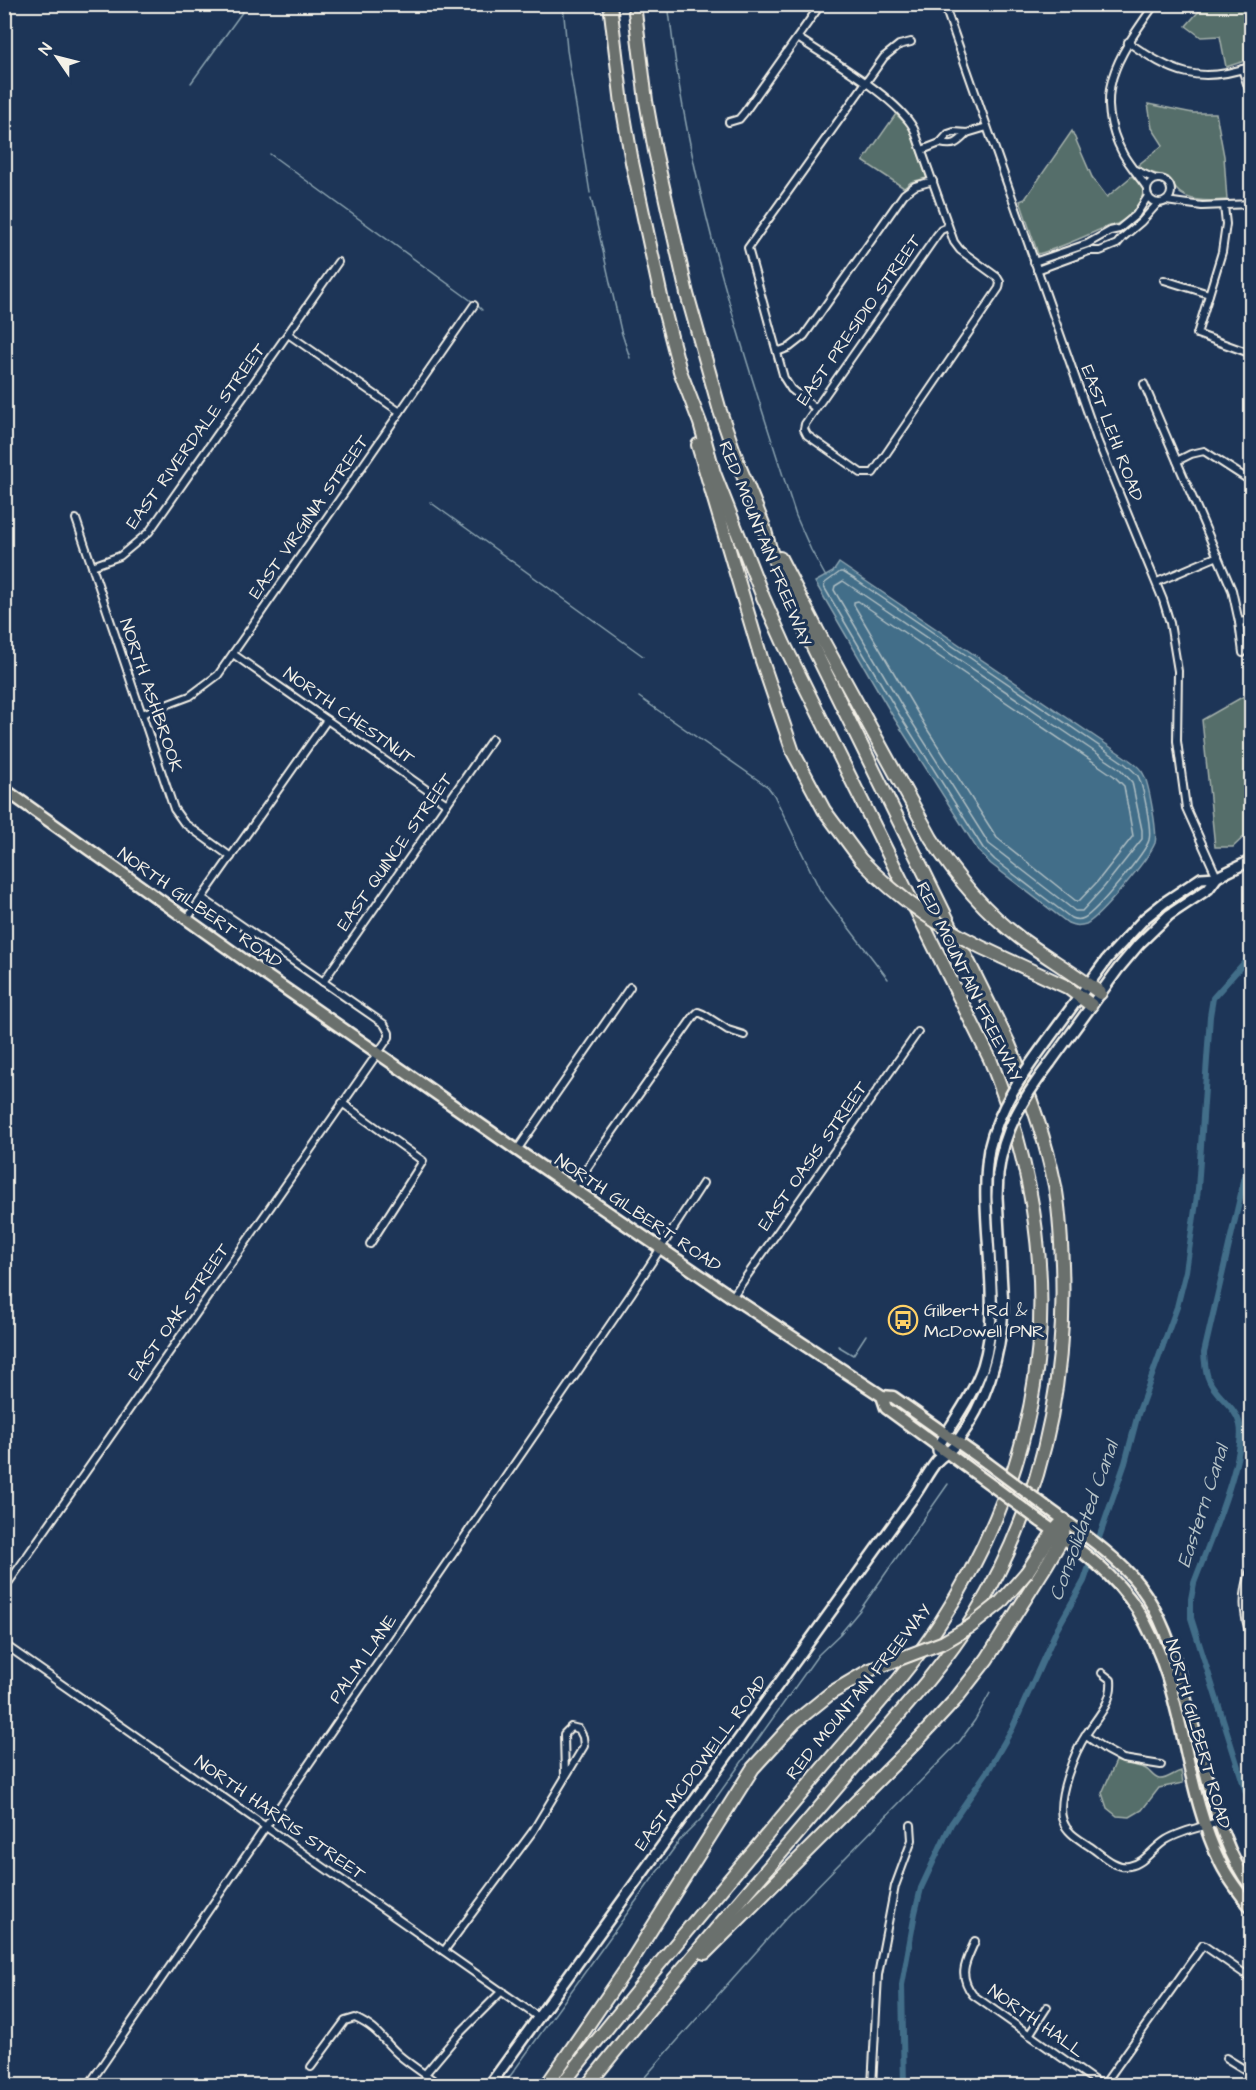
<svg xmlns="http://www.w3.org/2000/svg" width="1256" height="2090" font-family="'Architects Daughter',sans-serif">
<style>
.green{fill:#556e6b;stroke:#a4b0aa;stroke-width:1.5}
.water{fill:#436e89;stroke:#8aa2af;stroke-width:1.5}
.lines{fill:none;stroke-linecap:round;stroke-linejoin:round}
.shore{stroke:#adbdc2;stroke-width:1.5}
.stream{stroke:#8aa2af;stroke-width:1.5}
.canal{stroke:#436e89;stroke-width:6}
.street-casing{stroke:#f4f1e8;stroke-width:10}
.secondary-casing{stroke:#f4f1e8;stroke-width:14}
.primary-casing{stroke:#f4f1e8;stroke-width:15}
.highway-casing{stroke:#f4f1e8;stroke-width:16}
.street{stroke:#1d3557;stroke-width:6}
.secondary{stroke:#1d3557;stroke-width:9}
.primary{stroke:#6b706d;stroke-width:10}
.highway{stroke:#6b706d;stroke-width:12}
.secondary-bridge-casing{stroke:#f4f1e8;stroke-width:14;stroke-linecap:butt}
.primary-bridge-casing{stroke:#f4f1e8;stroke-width:15;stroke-linecap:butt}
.highway-bridge-casing{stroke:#f4f1e8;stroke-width:16;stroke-linecap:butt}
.secondary-bridge{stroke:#1d3557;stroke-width:9}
.primary-bridge{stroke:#6b706d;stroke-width:10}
.highway-bridge{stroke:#6b706d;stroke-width:12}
.labels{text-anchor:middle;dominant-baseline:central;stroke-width:6;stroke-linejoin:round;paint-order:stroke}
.street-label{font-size:18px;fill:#f4f1e8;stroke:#1d3557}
.poi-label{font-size:18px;fill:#f4f1e8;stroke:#1d3557;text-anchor:start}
.water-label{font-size:20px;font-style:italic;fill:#b6c3c7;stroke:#1d3557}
</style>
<rect width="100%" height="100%" fill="#1d3557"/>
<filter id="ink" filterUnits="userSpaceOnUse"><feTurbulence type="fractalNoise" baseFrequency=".0167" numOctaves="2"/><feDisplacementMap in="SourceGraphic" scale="12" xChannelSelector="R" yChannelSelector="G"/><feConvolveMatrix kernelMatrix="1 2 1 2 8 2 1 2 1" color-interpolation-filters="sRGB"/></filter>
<g filter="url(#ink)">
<g class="green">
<path d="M1196,5h55v19l-6,5 6,12v18l-25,8 -6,-31 -19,1 -15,-11 14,-16z"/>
<path d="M1148,104l45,9h23l8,43 3,44c-16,1 -40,3 -51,-11 -4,-4 -4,-8 -8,-12l-23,-6 -7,-6 25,-20 -11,-17z"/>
<path d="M896,114l13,13 18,51 -16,4 -7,6 -41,-27z"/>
<path d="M1072,131l20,46 15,20 25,-21 11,12c2,14 -15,30 -26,36 -6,2 -12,3 -18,6 -20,9 -39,18 -61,24l-18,-53 5,-2z"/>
<path d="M1251,692v138l-18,17h-18l-13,-127z"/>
<path d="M1116,1761c9,2 19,4 28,7 6,2 8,9 15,11 8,1 14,-6 22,-8l2,12 -24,5 -17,22 -12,7 -13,-1 -10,-8 -5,-15z"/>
</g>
<path class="water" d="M839,563l289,196c6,4 13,9 16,16 5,10 14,59 11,68 -6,15 -55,74 -69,81 -6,2 -12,2 -18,-1l-77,-59 -12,-12 -85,-134 -79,-136 18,-10z"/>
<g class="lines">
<g class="shore">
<path d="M840,572h3l13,8 268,183c5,4 10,8 14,13 5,9 14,54 11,64 -3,12 -53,72 -65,78 -4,2 -8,2 -13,0l-76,-58 -12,-12 -84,-134 -75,-127 1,-4z"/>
<path d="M843,581l277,188 12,13 10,48v9l-38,48 -22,24h-7l-86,-67 -84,-133 -71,-121 1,-4z"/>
<path d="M858,601l256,175 10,10 9,50 -36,46 -18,19h-3l-79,-63 -70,-109 -73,-124v-3z"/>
</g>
<g class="stream">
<path d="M563,4l4,46 23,143"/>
<path d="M668,4c4,29 7,58 12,86 24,145 71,287 116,426l15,34 15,27"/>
<path d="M191,83l57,-79"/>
<path d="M270,154l203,148"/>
<path d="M591,198l30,133 9,27"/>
<path d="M477,305l5,5"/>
<path d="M430,502l213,154"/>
<path d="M639,697l129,90 6,8 46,95 68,89"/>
<path d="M838,1346l15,9 13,-20"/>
<path d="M503,2086l177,-246 21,-21 117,-164 22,-21 20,-24 88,-126"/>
<path d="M637,2086l150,-169 173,-176 15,-21 15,-27"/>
</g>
<g class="canal">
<path d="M1252,1146l-48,207c1,9 1,19 5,27 7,17 27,26 31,45 7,29 -34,126 -46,158l-3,16v19l61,193"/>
<path d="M904,2086l-2,-101 13,-72 6,-25 30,-64 38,-55 23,-40 45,-100 27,-48 41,-118 13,-49 39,-107 9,-36 12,-82 12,-173 3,-18 39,-44"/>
</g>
<g class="street-casing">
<g id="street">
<path d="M944,4l154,438 65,158 7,23 8,48 -1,70 9,67 31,69"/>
<path d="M798,38c31,21 99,59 116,91l40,113 6,8 37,27 3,5 -1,6 -126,185h-12l-54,-38 -3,-6 1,-5 132,-189 4,-5 7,-3"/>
<path d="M1128,42c44,31 71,43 124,24"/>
<path d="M1242,69l10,29"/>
<path d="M729,122l10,-3 5,-6 77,-109"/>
<path d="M940,143c14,3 17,1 27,-10"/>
<path d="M922,150l18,-7 8,-9 6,-2 13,1 20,-6"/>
<path d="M1135,170l20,9"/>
<circle cx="1159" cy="191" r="12"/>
<path d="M1147,188c-8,-12 -17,-22 -24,-34 -33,-62 -3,-100 32,-150"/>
<path d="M1166,201l36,5 50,-2"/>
<path d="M1224,206l2,18 -4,28 -25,82 55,20"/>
<path d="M1034,262l53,-18 23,-13 9,-2 17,-14 12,-19"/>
<path d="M1037,270l52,-19h11l17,-7 5,-6 19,-16 17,-19"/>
<path d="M1164,280l45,14"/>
<path d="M288,334l112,78"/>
<path d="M777,352l13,-5 14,-11 100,-142 11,-8 18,-5"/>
<path d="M1144,384l88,206 7,32 4,31"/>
<path d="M815,408l-24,-19 -7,-11 -36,-130 136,-191 15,-12 12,-3"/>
<path d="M1177,461l14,-7 13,-3 48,31"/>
<path d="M76,519l98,290 10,14 47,34"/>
<path d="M92,566l28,-10 29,-24 189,-270"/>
<path d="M1157,582l61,-26"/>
<path d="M1239,622l13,-2"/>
<path d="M233,654l214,150"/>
<path d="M142,714l48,-18 28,-21 256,-370"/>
<path d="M187,919l140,-199"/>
<path d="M323,982l169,-243"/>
<path d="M342,1103l81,58 -53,83"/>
<path d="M517,1150l113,-163"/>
<path d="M573,1188l121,-172 4,-4 5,2 25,16 16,5"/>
<path d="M732,1297l186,-265"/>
<path d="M1252,1566c-10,29 -10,46 0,75"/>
<path d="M4,1589l385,-552v-4l-5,-9 -182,-126"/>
<path d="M4,1644l534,373"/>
<path d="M1102,1673l9,7c2,22 -13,36 -24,53 -12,18 -32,66 -24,88 4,12 16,18 26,25 11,7 26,23 40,20 15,-2 24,-18 37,-26 15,-9 35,-13 52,-18"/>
<path d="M1085,1735l21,15 17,9 38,6"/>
<path d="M975,1941c-9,21 -18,33 -2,54l129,91"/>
<path d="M444,1951l89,-120 51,-85 -1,-9 -4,-8 -8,-2 -7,7 1,43"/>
<path d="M1029,2035l18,-28"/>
<path d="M1226,2058l26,16"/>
<path d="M311,2067l34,-46 10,-3c24,11 26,21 44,37 13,11 28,21 43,31"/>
<path d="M425,2074l32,-38 45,-45"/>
<path d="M88,2086l543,-792 72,-111"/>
<path d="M872,2086l6,-111 17,-89 17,-46 -1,-15"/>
<path d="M1103,2086l100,-141 49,34"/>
</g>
</g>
<g class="secondary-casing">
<g id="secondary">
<path d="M1047,1041l60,-82 38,-41 20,-16 36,-24 16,-1 35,-17"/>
<path d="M1050,1063l68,-94 21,-25 30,-29 39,-26 9,-12"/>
<path d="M938,1451v-4c16,-27 35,-52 45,-81 21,-69 -6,-146 6,-217"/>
<path d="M489,2086l425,-590c8,-11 14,-24 23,-35 6,-7 14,-9 20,-19 29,-40 44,-85 46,-135l-6,-110 1,-23"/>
</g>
</g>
<g class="primary-casing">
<g id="primary">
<path d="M4,789l243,173 270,188 215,147 150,99 11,1 94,66"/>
<path d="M882,1396l4,12 108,79"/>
<path d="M1045,1506c31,23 71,49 94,79 22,29 33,63 42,97 8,29 16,59 24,88 11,42 20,83 47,118"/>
<path d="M1040,1521c36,26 73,51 97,88 49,77 44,174 84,255 8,16 19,30 31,45"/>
</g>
</g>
<g class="highway-casing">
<g id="highway">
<path d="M698,445l64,216 31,91 31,58 37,50"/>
<path d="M780,558l37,72 114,208c24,38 53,73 89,100 26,19 54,35 80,55"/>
<path d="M1002,957l65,30 24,18"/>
<path d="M1027,1572l27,-41 10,-11"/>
<path d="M705,1953l214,-214 36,-39 32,-41 60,-95 16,-27 1,-17"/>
<path d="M546,2086l79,-115 128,-203 42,-46 36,-29"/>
<path d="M561,2086c81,-104 167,-204 251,-305 41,-50 93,-103 128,-158 116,-180 130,-366 50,-564l-206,-415 -21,-47 -49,-124 -14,-50 -20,-52 -17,-65 -31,-144 -10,-58 -12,-100"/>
<path d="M587,2086c67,-84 136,-166 206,-247 30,-35 60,-71 90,-106 32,-37 64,-74 90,-115 66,-108 94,-228 89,-354 -1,-26 -2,-52 -7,-78 -10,-50 -27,-97 -47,-144l-201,-407 -36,-83 -8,-28 -25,-61 -18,-52 -33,-117 -32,-143 -9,-50 -12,-97"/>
</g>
</g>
<use href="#street" class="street"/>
<use href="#secondary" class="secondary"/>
<use href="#primary" class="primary"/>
<use href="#highway" class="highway"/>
<g class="secondary-bridge-casing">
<g id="secondary-bridge">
<path d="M989,1149c10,-42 33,-74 58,-108"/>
<path d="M998,1174c5,-44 26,-77 52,-111"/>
</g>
</g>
<g class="primary-bridge-casing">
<g id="primary-bridge">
<path d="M987,1463l58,43"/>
<path d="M994,1487l46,34"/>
</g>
</g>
<g class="highway-bridge-casing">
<g id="highway-bridge">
<path d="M861,860c41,43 87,73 141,97"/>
<path d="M831,1693l39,-23 74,-28 27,-16 29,-23 27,-31"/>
</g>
</g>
<use href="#secondary-bridge" class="secondary-bridge"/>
<use href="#primary-bridge" class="primary-bridge"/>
<use href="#highway-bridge" class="highway-bridge"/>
</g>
</g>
<defs>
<g id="bus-ring" transform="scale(1.5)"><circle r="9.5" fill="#1d3557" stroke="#ffd166" stroke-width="1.5"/><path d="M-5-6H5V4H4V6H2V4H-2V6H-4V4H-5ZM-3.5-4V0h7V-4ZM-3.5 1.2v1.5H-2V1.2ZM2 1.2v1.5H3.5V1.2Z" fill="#ffd166"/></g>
</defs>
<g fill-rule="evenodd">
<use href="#bus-ring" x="903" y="1320"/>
</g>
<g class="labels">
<g class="street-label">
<text transform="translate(859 320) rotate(-55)">EAST PRESIDIO STREET</text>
<text transform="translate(1112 433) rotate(69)">EAST LEHI ROAD</text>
<text transform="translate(196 436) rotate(-54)">EAST RIVERDALE STREET</text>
<text transform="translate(309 517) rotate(-55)">EAST VIRGINIA STREET</text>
<text transform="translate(765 544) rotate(68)">RED MOUNTAIN FREEWAY</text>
<text transform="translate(151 695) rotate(71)">NORTH ASHBROOK</text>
<text transform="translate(349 716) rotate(35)">NORTH CHESTNUT</text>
<text transform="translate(395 852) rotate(-55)">EAST QUINCE STREET</text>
<text transform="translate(200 908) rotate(35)">NORTH GILBERT ROAD</text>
<text transform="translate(969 982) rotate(64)">RED MOUNTAIN FREEWAY</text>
<text transform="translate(813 1156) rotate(-55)">EAST OASIS STREET</text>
<text transform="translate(638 1213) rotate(34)">NORTH GILBERT ROAD</text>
<text transform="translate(179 1312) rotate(-55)">EAST OAK STREET</text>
<text transform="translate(363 1659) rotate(-55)">PALM LANE</text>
<text transform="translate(859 1692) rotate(-51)">RED MOUNTAIN FREEWAY</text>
<text transform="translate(1198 1734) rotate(74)">NORTH GILBERT ROAD</text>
<text transform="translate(701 1763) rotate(-54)">EAST MCDOWELL ROAD</text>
<text transform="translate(280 1818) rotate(35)">NORTH HARRIS STREET</text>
<text transform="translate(1036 2021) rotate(35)">NORTH HALL</text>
</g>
<g class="poi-label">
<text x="924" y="1310">Gilbert Rd &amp;<tspan x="924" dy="21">McDowell PNR</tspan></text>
</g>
<g class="water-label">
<text transform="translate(1203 1506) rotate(-72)">Eastern Canal</text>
<text transform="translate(1084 1521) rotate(-70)">Consolidated Canal</text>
</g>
</g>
<rect width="1256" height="2090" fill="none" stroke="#1d3557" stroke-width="24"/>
<rect x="12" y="12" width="1232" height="2066" fill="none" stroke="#f4f1e8" stroke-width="2" filter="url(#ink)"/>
<g transform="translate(57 57) rotate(305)" stroke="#1d3557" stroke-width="4.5" paint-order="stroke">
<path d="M0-4.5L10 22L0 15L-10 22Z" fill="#f4f1e8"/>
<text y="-9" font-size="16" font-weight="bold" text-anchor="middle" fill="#f4f1e8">N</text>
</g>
</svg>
